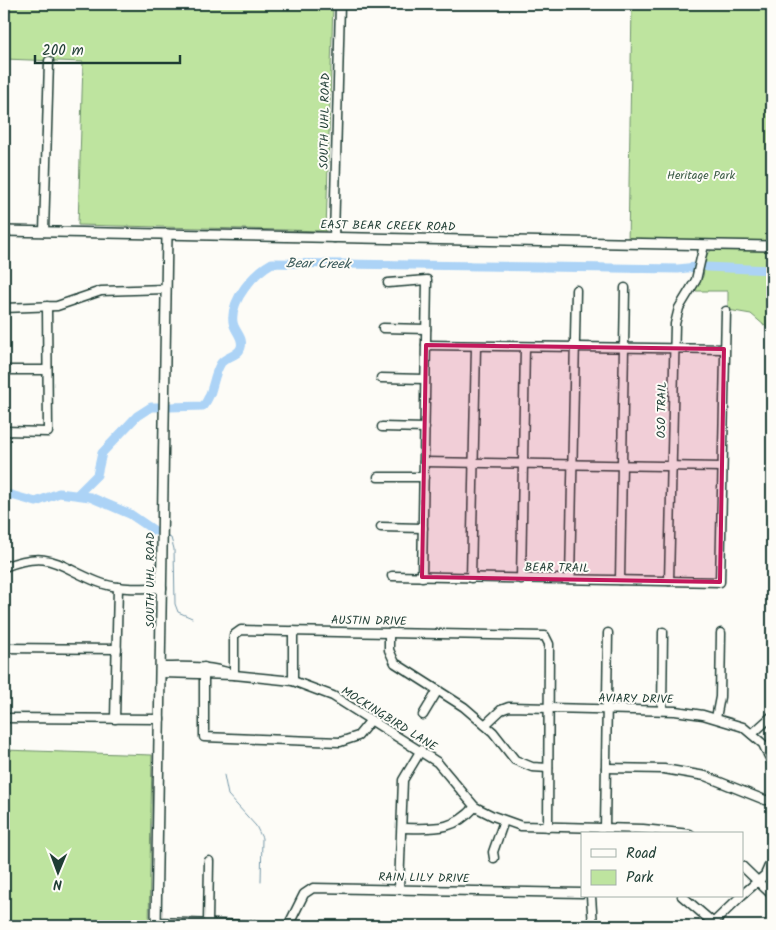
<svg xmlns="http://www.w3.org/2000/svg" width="776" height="930" font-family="Kalam,sans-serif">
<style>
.green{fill:#bee49f;stroke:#6e906a}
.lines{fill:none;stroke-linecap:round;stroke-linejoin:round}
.stream{stroke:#7497a8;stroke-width:1}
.river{stroke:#acd3f6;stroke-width:9}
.minor-casing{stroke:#1f3d34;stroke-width:11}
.major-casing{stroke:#1f3d34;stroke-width:12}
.minor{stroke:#fdfcf7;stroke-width:8}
.major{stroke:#fdfcf7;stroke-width:9}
.marked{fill:#c2185b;fill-opacity:0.2;stroke:#c2185b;stroke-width:4;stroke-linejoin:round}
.labels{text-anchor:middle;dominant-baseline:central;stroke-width:4;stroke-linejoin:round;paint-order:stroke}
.street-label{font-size:12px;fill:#1f3d34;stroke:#fdfcf7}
.park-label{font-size:12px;fill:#3f5e49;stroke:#fdfcf7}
.water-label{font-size:14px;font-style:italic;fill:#3b5b5b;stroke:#fdfcf7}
</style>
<rect width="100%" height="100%" fill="#fdfcf7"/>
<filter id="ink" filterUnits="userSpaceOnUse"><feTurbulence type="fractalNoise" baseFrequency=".02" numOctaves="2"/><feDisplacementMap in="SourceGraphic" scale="10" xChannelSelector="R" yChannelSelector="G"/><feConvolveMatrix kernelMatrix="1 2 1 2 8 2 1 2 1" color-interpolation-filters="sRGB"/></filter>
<g filter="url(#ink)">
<g class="green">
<path d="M4,4h329l-7,227 -248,-6 5,-163 -79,-3z"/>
<path d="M632,4h140v244l-144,-3z"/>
<path d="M713,249l56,1v20l3,1v61l-21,-18 -23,-4v-19h-33l8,-15 4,-22z"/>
<path d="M4,750l148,5 -3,171h-145z"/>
</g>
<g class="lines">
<g class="stream">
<path d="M168,537l3,1 3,11 1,55 3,8 14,6"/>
<path d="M224,775l4,20 28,31 6,12 -1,44"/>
</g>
<g class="river">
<path d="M546,267l132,2 18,-2"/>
<path d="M707,267l65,3"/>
<path d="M170,407l33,-1c11,-12 9,-29 18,-43 5,-7 18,-7 20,-16 3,-10 -7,-16 -8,-25 -3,-22 21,-49 39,-59l270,4"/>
<path d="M4,493l32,9 23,-9 31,4 40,17 25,17"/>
<path d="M77,495l20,-20 5,-22 35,-37 14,-9h10"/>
</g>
<g class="minor-casing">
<g id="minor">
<path d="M44,232l5,-171"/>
<path d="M334,238l6,-234"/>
<path d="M388,283l39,-3 -5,297"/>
<path d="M4,308l53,-2 44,-15 65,-2"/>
<path d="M383,328l43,1"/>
<path d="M426,345l298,4"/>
<path d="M4,370h43"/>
<path d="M381,378l44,1"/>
<path d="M382,427l43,1"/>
<path d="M4,431l44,1 -1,-126"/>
<path d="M424,462l298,5"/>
<path d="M378,477h46"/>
<path d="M381,527l42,1"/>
<path d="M4,567c47,-18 53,-1 94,15 20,8 43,6 64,6"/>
<path d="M392,576l328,6 6,-271"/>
<path d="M471,578l5,-231"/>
<path d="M521,579l4,-232"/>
<path d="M570,579l6,-289"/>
<path d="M620,580l5,-292"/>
<path d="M669,581l6,-257 4,-16 17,-28 8,-35"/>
<path d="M389,633v17l6,13 69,44 29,25 22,28 17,7 16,1"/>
<path d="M4,648l113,1"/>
<path d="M161,667c24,0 49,-2 71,7"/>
<path d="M204,667v70l136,5 18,-6 13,-16"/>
<path d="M161,673l73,2 59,6 40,15 104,66 38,45 18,9 28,10 122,3 47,5"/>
<path d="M234,675v-40l7,-5 304,6 4,8 -1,183"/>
<path d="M293,681v-50"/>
<path d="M662,710l1,-78"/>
<path d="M423,715l15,-25"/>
<path d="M4,718l156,1"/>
<path d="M716,718l4,-21 1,-64"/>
<path d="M115,719l3,-132"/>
<path d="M485,725l16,-15 8,-3 166,4 28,4 40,12 20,17 9,19"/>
<path d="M752,734l20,-18"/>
<path d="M606,768l58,1 41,7 60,24h7"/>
<path d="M402,828c32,0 50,4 73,-21"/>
<path d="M605,828l3,-195"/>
<path d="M494,858l-1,-6 11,-31"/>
<path d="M742,866l30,29"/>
<path d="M399,888l4,-108 18,-30"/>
<path d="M742,895l23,-20 7,-16"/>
<path d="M591,896l2,30"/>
<path d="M682,896l35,30"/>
<path d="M156,922l124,4"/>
<path d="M208,923l1,-62"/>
<path d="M711,925l30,-29"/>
<path d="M288,926l16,-32 9,-6 269,5"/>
</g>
</g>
<g class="major-casing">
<g id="major">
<path d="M4,231l768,15"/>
<path d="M156,926l11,-692"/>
</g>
</g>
<use href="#minor" class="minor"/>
<use href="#major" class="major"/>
</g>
</g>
<path class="marked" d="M426,345l298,4 -4,233 -298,-5z"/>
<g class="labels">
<g class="street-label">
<text transform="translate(325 121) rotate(-89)">SOUTH UHL ROAD</text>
<text transform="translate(388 226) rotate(1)">EAST BEAR CREEK ROAD</text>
<text transform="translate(662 410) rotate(-89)">OSO TRAIL</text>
<text transform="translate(557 568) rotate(1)">BEAR TRAIL</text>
<text transform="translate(150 580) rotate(-90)">SOUTH UHL ROAD</text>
<text transform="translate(369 621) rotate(1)">AUSTIN DRIVE</text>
<text transform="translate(636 699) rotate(1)">AVIARY DRIVE</text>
<text transform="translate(389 719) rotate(32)">MOCKINGBIRD LANE</text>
<text transform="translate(424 878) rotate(1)">RAIN LILY DRIVE</text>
</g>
<g class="park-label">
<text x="701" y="175">Heritage Park</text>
</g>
<g class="water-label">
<text transform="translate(318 264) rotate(1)">Bear Creek</text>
</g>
</g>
<rect width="776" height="930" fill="none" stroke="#fdfcf7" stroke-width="20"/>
<rect x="10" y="10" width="756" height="910" fill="none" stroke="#1f3d34" stroke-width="2" filter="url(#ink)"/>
<rect x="581" y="832" width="162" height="65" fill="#fdfcf7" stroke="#a4b0a9"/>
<rect x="591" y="849" width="25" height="8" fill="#fdfcf7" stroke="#a4b0a9"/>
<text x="626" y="858" font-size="15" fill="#1f3d34">Road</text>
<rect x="591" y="870" width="25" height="15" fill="#bee49f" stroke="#a4b0a9"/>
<text x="626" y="882" font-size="15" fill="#1f3d34">Park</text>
<g transform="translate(58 872) rotate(181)" stroke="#fdfcf7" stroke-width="4" paint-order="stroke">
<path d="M0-4L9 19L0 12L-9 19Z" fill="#1f3d34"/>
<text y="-8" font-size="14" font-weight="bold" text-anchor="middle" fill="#1f3d34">N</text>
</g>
<path d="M35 55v8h145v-8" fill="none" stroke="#1f3d34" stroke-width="2.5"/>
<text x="42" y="55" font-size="15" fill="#1f3d34" stroke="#fdfcf7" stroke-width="4" paint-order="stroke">200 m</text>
</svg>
